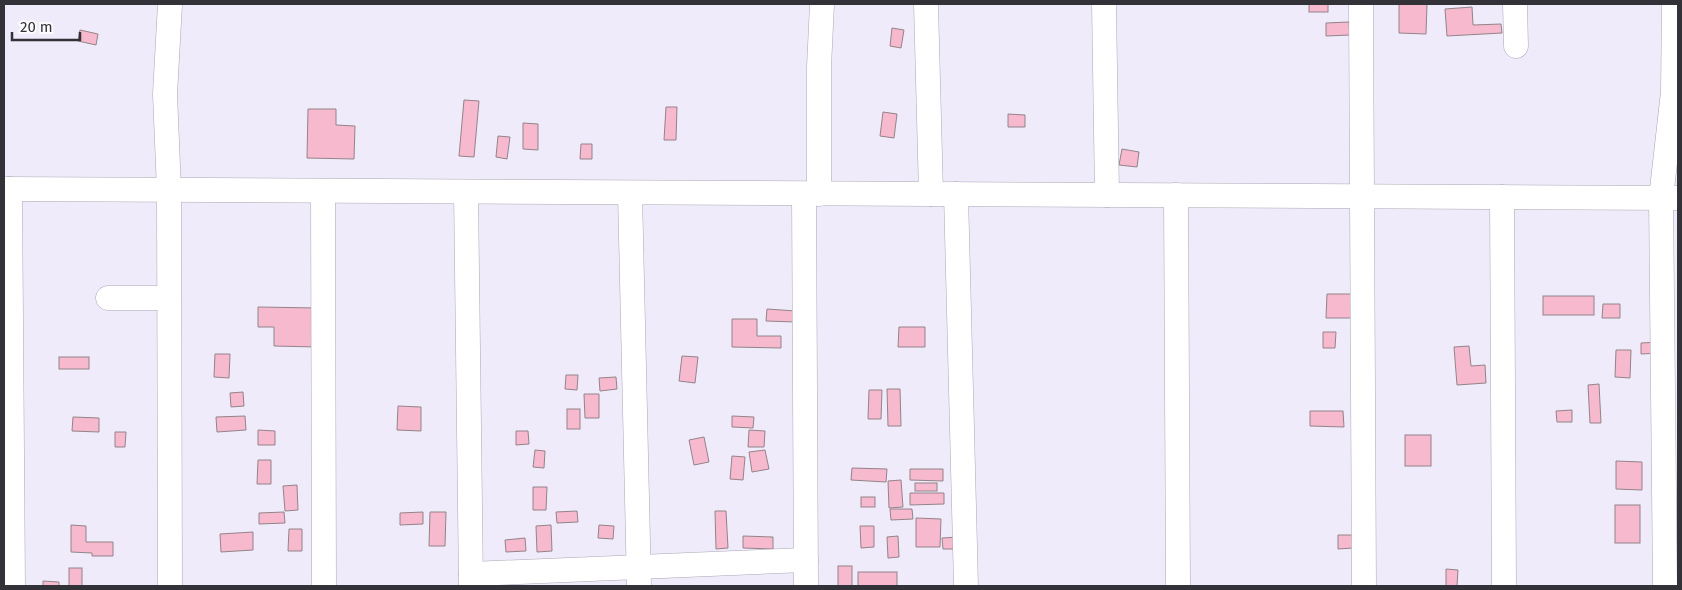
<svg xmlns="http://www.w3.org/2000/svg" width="1682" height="590" font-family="'Fira Sans',sans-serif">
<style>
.building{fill:#f6b9ce;stroke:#938489}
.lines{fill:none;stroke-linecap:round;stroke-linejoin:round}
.minor-casing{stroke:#aba7b5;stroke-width:25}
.minor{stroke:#fff;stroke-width:24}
</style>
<rect width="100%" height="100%" fill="#efebfa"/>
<g class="building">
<rect x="1309" y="4" width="19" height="8"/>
<path d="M1399,4h28l-1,30 -27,-1z"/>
<path d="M1472,7l1,18 28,-1 1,9 -55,3 -2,-27z"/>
<path d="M1349,22l1,13 -24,1v-13z"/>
<path d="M892,28l12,2 -3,18 -11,-2z"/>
<path d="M80,30l18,4 -2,11 -18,-4z"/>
<path d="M464,100l15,1 -5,56 -15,-1z"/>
<path d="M666,107h11l-1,33h-12z"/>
<path d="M308,109h28v16l19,1 -1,33 -47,-1z"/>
<path d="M883,112l14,2 -3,24 -14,-2z"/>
<path d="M1008,114l17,1v12h-17z"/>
<path d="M523,123l15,1v26l-15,-1z"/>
<path d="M498,136l12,1 -3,22 -11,-2z"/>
<path d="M581,144h11v15h-12z"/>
<path d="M1122,149l17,3 -2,15 -18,-2z"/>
<path d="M1327,294h27v24h-28z"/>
<rect x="1543" y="296" width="51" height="19"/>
<path d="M1603,304h17v14h-18z"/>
<path d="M258,307l60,1 -1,39 -43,-1v-19h-16z"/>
<path d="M767,309l29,2v11l-30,-1z"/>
<path d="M732,319h25v17h24v12l-49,-1z"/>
<path d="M899,327h26v20h-27z"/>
<path d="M1323,332h13l-1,16h-12z"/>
<path d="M1660,342l1,11 -20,1v-11z"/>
<path d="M1469,346l2,20 14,-1 1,18 -29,2 -3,-38z"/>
<path d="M1616,350h15l-1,28 -15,-1z"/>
<path d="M215,354h15l-1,24 -15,-1z"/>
<path d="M682,356l16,1 -3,26 -16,-2z"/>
<rect x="59" y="357" width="30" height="12"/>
<path d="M566,375h12l-1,15 -12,-1z"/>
<path d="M616,377l1,12 -17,2 -1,-13z"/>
<path d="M1599,384l2,39h-11l-2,-38z"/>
<path d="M887,389h13l1,37h-13z"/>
<path d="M869,390h13l-1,29h-13z"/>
<path d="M243,392l1,14 -13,1 -1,-14z"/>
<path d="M584,394h15v24h-14z"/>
<path d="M398,406l23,1v24l-24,-1z"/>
<rect x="567" y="409" width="13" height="20"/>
<path d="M1572,410v12h-15l-1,-11z"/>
<path d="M1310,411h33l1,16 -34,-1z"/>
<path d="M245,416l1,14 -29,2 -1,-15z"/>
<path d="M732,416l22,1 -1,11 -21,-1z"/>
<path d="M73,417l26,1v14l-27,-1z"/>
<path d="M258,430l17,1v14h-17z"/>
<path d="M749,430l16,1 -1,16h-16z"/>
<path d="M516,431h12l1,13 -13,1z"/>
<path d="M115,432h11l-1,15h-10z"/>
<rect x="1405" y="435" width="26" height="31"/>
<path d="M704,437l5,25 -15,3 -5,-25z"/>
<path d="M535,450l10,1 -1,17 -11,-1z"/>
<path d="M765,450l4,19 -17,3 -3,-20z"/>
<path d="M732,456l13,1 -2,23 -13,-1z"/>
<path d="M258,460h13v24h-14z"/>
<path d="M1616,461l26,1v28l-26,-1z"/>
<path d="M852,468l35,1 -1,13 -35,-2z"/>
<path d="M910,469h33v12l-33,-1z"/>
<path d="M901,480l2,27 -14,1 -1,-27z"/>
<rect x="915" y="483" width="22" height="8"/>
<path d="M297,485l1,25 -13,1 -2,-25z"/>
<path d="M533,487h14l-1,23h-13z"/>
<path d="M910,493h34v11l-34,1z"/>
<rect x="861" y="497" width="14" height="10"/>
<rect x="1615" y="505" width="25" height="38"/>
<path d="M890,509h22l1,10 -22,1z"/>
<path d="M577,511l1,11 -21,1 -1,-11z"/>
<path d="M715,511h11l2,37 -12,1z"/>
<path d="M284,512l1,11 -26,1v-11z"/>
<path d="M423,512v12l-23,1v-12z"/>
<path d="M430,512h16l-1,34h-16z"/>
<path d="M916,518l25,1 -1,28h-24z"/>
<path d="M71,525l15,1v16h27v14h-21v-3l-21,-1z"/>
<path d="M551,525l1,26 -15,1 -1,-26z"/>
<path d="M599,525l15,1 -1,13 -15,-1z"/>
<path d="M860,526h14v21l-13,1z"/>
<path d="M289,529h13v22h-14z"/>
<path d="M253,532v18l-32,2 -1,-18z"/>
<path d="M1338,535h14l1,13 -15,1z"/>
<path d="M743,536l30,1v12l-30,-1z"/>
<path d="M898,536l1,21 -11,1 -1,-21z"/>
<path d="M959,537v12h-16l-1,-11z"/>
<path d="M525,538l1,13 -20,1 -1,-12z"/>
<rect x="838" y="566" width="14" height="20"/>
<rect x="69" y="568" width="13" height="18"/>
<path d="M1446,569l12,1 -1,16h-11z"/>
<rect x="858" y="572" width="39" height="14"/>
<path d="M43,581l16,1v4h-16z"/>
</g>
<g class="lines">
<g class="minor-casing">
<g id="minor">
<path d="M926,4l5,190"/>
<path d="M1104,4l3,191"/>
<path d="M1361,4l3,582"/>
<path d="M1515,4l1,42"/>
<path d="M4,189l1674,9"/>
<path d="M10,189l3,397"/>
<path d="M323,191l1,395"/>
<path d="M466,192l5,394"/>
<path d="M630,193l9,393"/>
<path d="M804,194l2,392"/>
<path d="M819,194v-127l3,-63"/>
<path d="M956,194l10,392"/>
<path d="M1176,195l2,391"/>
<path d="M1502,197l2,389"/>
<path d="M108,298h61"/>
<path d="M471,574l335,-14"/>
<path d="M170,586l-1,-396 -4,-96 5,-90"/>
<path d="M1665,586l-4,-388 12,-106 1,-88"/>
</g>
</g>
<use href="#minor" class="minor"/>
</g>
<rect width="1682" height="590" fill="none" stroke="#333238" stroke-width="10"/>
<path d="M12 32v8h68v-8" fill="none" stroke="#333238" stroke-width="2.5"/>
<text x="20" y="32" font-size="15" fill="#333238" stroke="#fbfafd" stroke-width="4" paint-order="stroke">20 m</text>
</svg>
